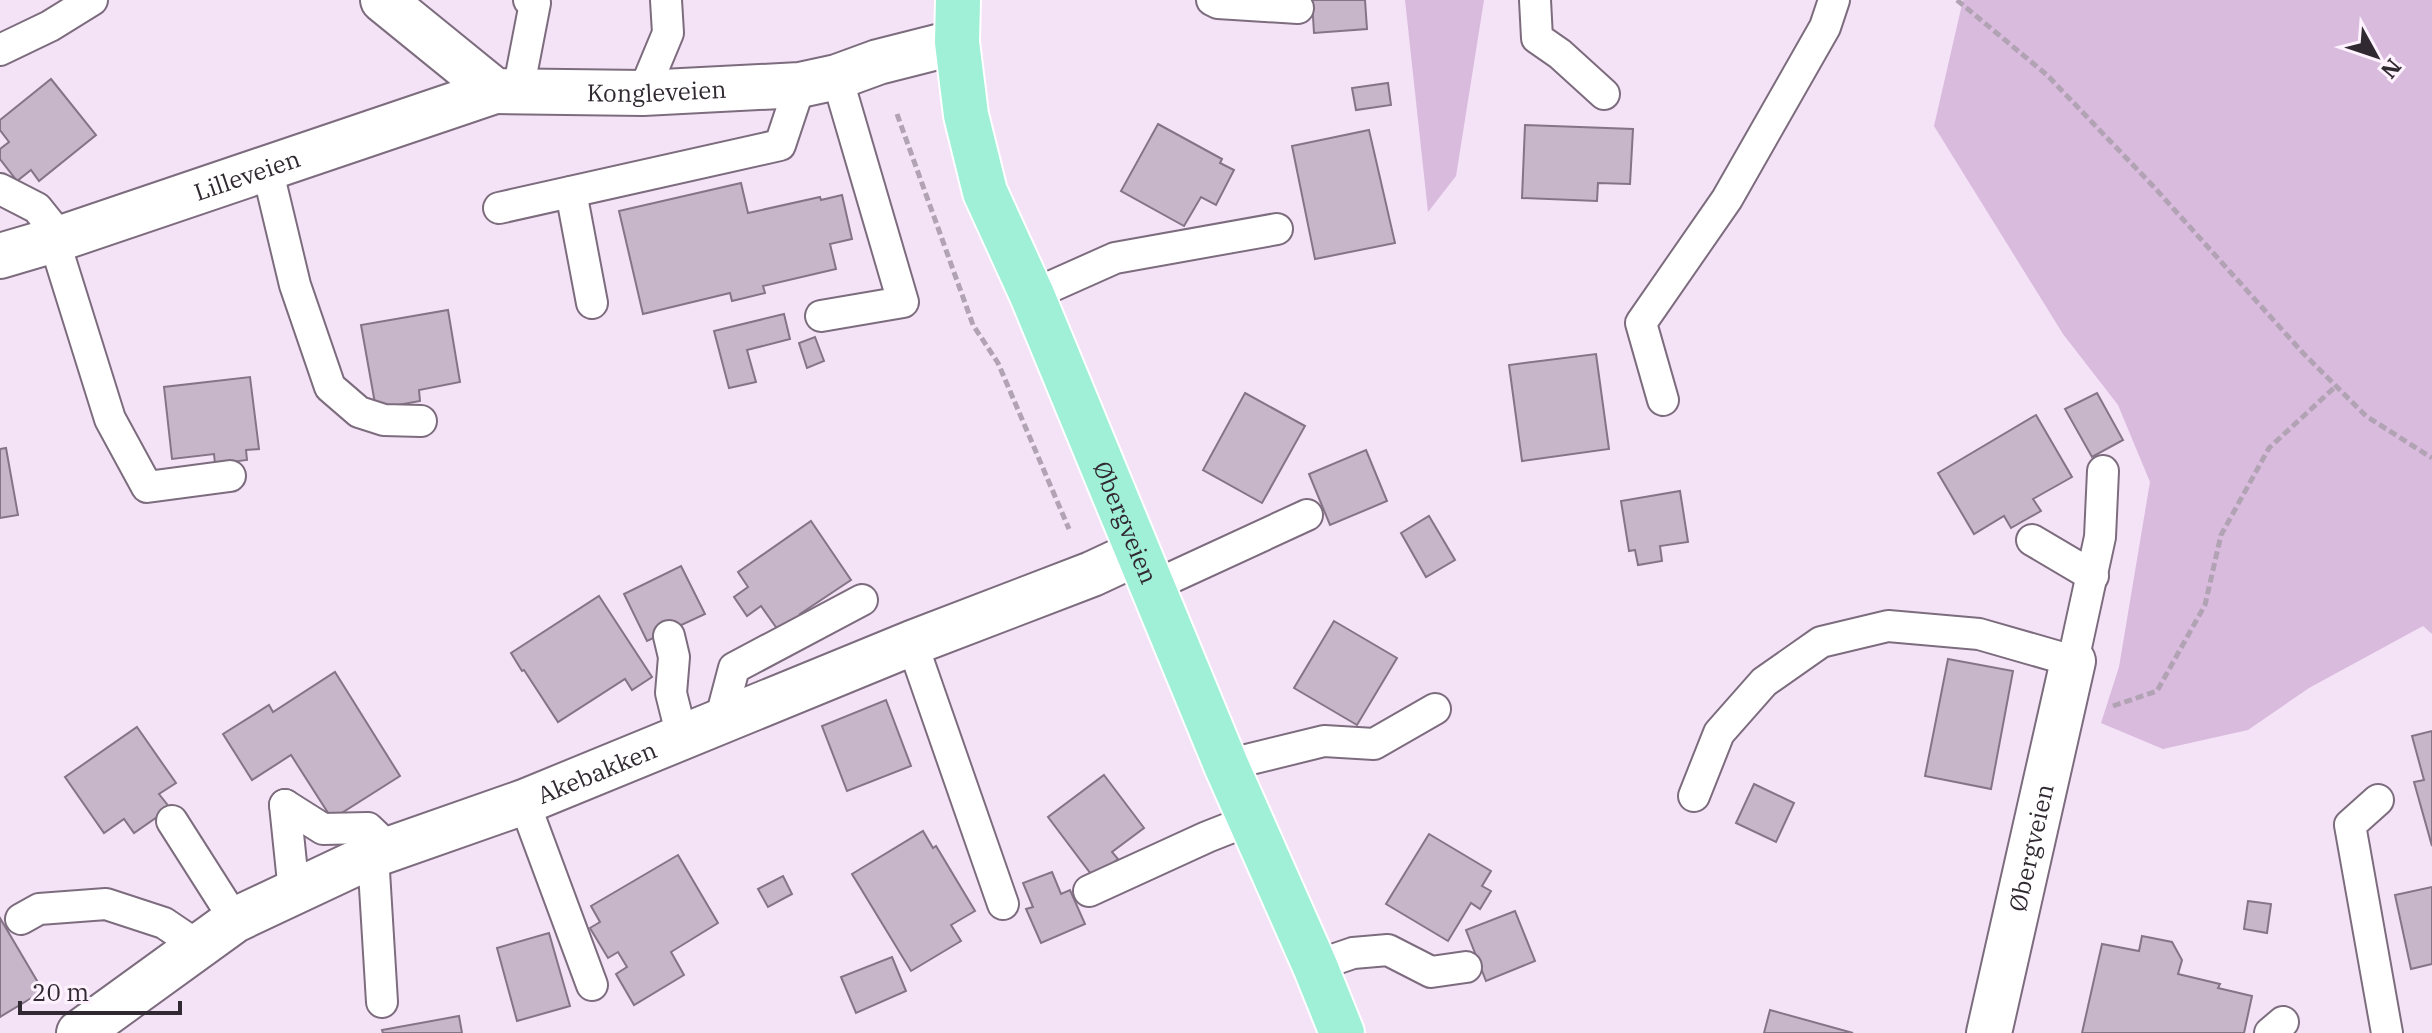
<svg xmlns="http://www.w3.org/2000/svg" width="2432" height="1033" font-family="'IBM Plex Serif',serif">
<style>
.green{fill:#d9bbde}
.building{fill:#c7b6c9;stroke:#847486;stroke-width:2}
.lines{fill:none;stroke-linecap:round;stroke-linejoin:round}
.service-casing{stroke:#7c6c7e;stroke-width:34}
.minor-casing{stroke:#7c6c7e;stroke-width:48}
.primary-casing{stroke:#fff;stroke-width:48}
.path{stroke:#b1a3b3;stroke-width:5;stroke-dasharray:8 4;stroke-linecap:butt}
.service{stroke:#fff;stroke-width:30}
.minor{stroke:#fff;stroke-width:44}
.primary{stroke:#a0f0d8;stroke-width:44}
.labels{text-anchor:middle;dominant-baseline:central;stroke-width:6;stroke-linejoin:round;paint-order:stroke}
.street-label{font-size:24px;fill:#302931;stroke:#fdf2fe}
</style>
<rect width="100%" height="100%" fill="#f4e2f6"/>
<g class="green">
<path d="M1405,0h79l-28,176 -28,36z"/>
<path d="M1963,0h469v634l-9,-8 -114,62 -61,42 -85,19 -62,-26 18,-56 31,-185 -32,-77 -55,-71 -129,-208z"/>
</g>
<g class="building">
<path d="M1312,0h53l2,29 -53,4z"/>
<path d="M51,79l45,56 -57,46 -8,-11 -14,11 -17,-22v-10l9,-7 -9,-12v-10z"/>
<path d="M1388,83l3,22 -35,5 -4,-22z"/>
<path d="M1158,124l64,35 -2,4 14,7 -18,35 -15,-8 -17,29 -63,-35z"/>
<path d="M1525,125l108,4 -3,55 -32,-1 -1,18 -75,-3z"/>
<path d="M1369,130l26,113 -80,16 -23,-113z"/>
<path d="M741,183l7,30 72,-16 1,3 21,-5 10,44 -22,5 6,25 -73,17 2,7 -33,8 -2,-8 -87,21 -24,-103z"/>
<path d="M448,310l12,72 -41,8 1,11 -44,8 -15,-84z"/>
<path d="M784,314l6,25 -43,11 9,32 -27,6 -15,-57z"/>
<path d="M815,337l9,24 -17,7 -8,-25z"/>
<path d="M1596,354l13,95 -87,12 -13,-96z"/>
<path d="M250,377l9,72 -13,1 1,10 -32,4 -1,-10 -42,5 -8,-72z"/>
<path d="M1245,393l60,33 -43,77 -59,-33z"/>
<path d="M2097,393l26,47 -31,17 -27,-48z"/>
<path d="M2036,415l36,62 -39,22 8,12 -30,17 -7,-12 -30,18 -36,-61z"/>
<path d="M6,448l12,67 -18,3v-69z"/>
<path d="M1366,450l21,51 -57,24 -21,-51z"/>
<path d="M1680,491l8,51 -28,4 2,15 -24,4 -3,-15 -6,1 -8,-50z"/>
<path d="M1429,516l26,44 -29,17 -25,-44z"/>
<path d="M811,521l40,59 -51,34 7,10 -29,6 -17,-24 -14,10 -13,-19 14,-10 -10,-15z"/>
<path d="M681,566l24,48 -58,27 -23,-47z"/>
<path d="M599,596l53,81 -20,13 -7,-11 -67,43 -34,-52 -2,1 -11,-18z"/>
<path d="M1334,621l63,37 -40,67 -63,-37z"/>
<path d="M1948,659l65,12 -22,118 -66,-13z"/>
<path d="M335,672l65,104 -68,43 -41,-64 -39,25 -29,-46 46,-29 4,7z"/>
<path d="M886,700l25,66 -64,25 -25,-65z"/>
<path d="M137,727l39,56 -17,11 11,14 -36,25 -10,-14 -20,14 -39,-56z"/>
<path d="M2432,731v115l-18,-64 10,-2 -12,-44z"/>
<path d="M1104,775l40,53 -32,24 6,7 -24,19 -46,-61z"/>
<path d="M1754,784l40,19 -18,39 -40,-19z"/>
<path d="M923,831l10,17 3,-2 39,65 -24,14 10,16 -50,30 -59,-97z"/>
<path d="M1429,834l62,37 -9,15 9,5 -11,18 -9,-6 -23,38 -62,-37z"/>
<path d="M678,855l40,68 -47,29 13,23 -50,30 -18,-31 11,-7 -9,-15 -10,6 -18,-30 10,-6 -9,-16z"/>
<path d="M1052,872l9,22 9,-4 15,34 -44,19 -15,-34 7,-2 -10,-24z"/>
<path d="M783,876l9,18 -24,13 -10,-18z"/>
<path d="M2432,887v77l-21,5 -16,-74z"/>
<path d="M2248,901l23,3 -4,29 -23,-4z"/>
<path d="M1515,911l20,50 -49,20 -20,-51z"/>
<path d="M0,918l43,73 -43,26z"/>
<path d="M549,933l21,73 -53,15 -20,-73z"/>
<path d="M2142,936l30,6 10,18 -4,14 42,10 -2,4 34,8 -8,37h-162l20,-89 37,7z"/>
<path d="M892,957l14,34 -50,22 -15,-36z"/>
<path d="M1770,1010l83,23h-89z"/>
<path d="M459,1016l3,17h-79l-1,-3z"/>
</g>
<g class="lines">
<g class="service-casing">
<g id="service">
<path d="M1212,0l6,3 80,5"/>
<path d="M1535,0l2,38 23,16 44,40"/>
<path d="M0,50l50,-24 42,-26"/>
<path d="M518,91l17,-88 -6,-3"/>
<path d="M643,93l25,-60 -2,-33"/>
<path d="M267,168l28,117 35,102 29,25 25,8 37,1"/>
<path d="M0,189l37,19 24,30"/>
<path d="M571,192l21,111"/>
<path d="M499,208l281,-63 20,-60"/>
<path d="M54,240l56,179 37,68 83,-11"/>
<path d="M1032,295l83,-37 162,-29"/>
<path d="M821,316l82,-14 -66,-225"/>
<path d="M1663,400l-22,-77 86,-124 98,-172 9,-27"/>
<path d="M2032,540l61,36"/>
<path d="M1151,587l156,-72"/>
<path d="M669,636l5,21 -3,36 11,44"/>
<path d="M912,643l91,261"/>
<path d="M720,721l14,-53 128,-68"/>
<path d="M1226,765l98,-24 50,3 61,-35"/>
<path d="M1694,796l25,-63 45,-51 57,-40 67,-16 91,8 94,27 27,-124 3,-66"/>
<path d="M2378,800l-28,25 37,208"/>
<path d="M524,802l68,183"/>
<path d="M285,805l38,24 45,-1 22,21"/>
<path d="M285,805l9,87"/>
<path d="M172,821l63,99"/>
<path d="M373,855l9,147"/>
<path d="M1089,891l118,-54 43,-17"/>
<path d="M21,919l18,-10 67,-5 58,19 34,23"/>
<path d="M1315,966l38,-13 35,-3 43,22 35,-5"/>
<path d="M2270,1033l13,-11"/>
</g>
</g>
<g class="minor-casing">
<g id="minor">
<path id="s1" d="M383,0l112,91 148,2 157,-8 37,-8 41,-15 79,-20"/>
<path id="s2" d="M0,256l61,-18 434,-147"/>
<path id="s3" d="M79,1033l156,-113 138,-65 151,-53 388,-159 180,-69 45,-21"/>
<path id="s4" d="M1989,1033l84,-372"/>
</g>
</g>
<g class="primary-casing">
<g id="primary">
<path id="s5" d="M958,0l-1,42 9,73 19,77 47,103 194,470 89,201 27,67"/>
</g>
</g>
<g class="path">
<path d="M1957,0l90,75 107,112 149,166 63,63 66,42"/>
<path d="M897,114l76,211 25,38 71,166"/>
<path d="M2113,706l44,-15 48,-86 16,-70 48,-87 67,-62"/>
</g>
<use href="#service" class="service"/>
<use href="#minor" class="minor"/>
<use href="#primary" class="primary"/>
</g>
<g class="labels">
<g class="street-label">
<text stroke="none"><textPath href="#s1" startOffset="306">Kongleveien</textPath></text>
<text stroke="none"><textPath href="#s2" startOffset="260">Lilleveien</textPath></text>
<text stroke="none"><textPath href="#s5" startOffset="554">Øbergveien</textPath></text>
<text stroke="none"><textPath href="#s3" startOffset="584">Akebakken</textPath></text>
<text stroke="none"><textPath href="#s4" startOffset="190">Øbergveien</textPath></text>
</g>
</g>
<g transform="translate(2376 56) rotate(130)" stroke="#fdf2fe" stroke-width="6" paint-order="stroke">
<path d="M0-6L14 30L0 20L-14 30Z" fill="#302931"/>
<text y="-12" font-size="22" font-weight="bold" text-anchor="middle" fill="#302931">N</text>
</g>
<path d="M20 1001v12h160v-12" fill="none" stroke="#302931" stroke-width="4"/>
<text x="32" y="1001" font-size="24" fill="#302931" stroke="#fdf2fe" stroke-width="6" paint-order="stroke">20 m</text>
</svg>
